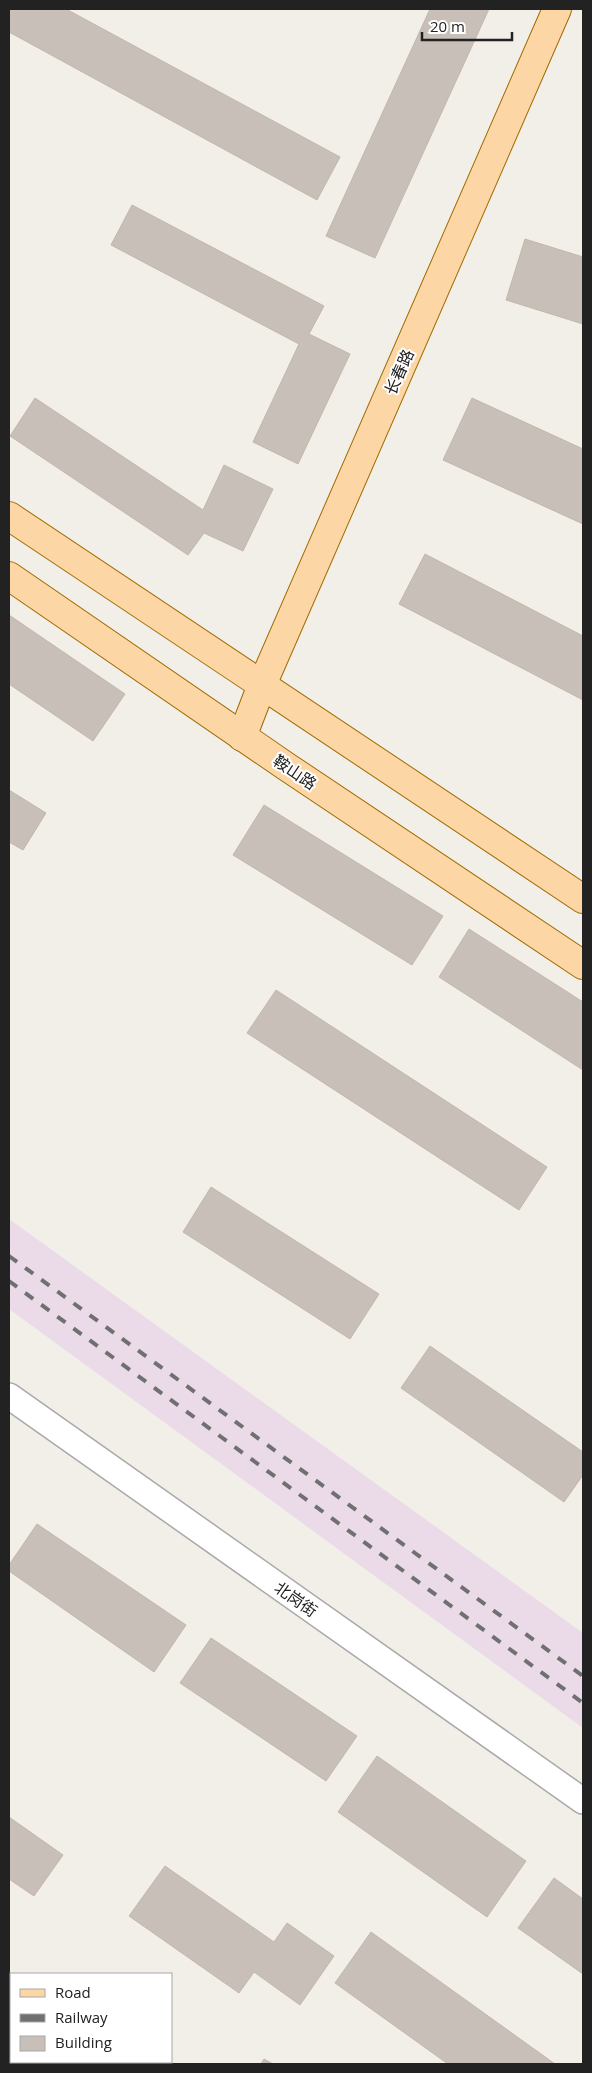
<svg xmlns="http://www.w3.org/2000/svg" width="592" height="2073" font-family="'Open Sans','Noto Sans SC',sans-serif">
<style>
.industrial{fill:#ebdbe8}
.building{fill:#c7bfb8;stroke:#c4b6ab}
.lines{fill:none;stroke-linecap:round;stroke-linejoin:round}
.street-casing{stroke:#a9a9a9;stroke-width:28}
.primary-casing{stroke:#a06b00;stroke-width:30}
.street{stroke:#fff;stroke-width:25}
.primary{stroke:#fcd6a4;stroke-width:28}
.rail{stroke:#707070;stroke-width:4;stroke-dasharray:10 10;stroke-linecap:butt}
.labels{text-anchor:middle;dominant-baseline:central;stroke-width:4;stroke-linejoin:round;paint-order:stroke}
.street-label{font-size:16px;fill:#222;stroke:#fff}
</style>
<rect width="100%" height="100%" fill="#f2efe9"/>
<path class="industrial" d="M9,1219l574,414v95l-574,-419z"/>
<g class="building">
<path d="M9,9h57l274,148 -23,43 -308,-168z"/>
<path d="M430,9h59l-114,249 -49,-22z"/>
<path d="M132,205l192,101 -15,28 41,20 -52,110 -45,-22 46,-98 -188,-99z"/>
<path d="M525,239l58,18v67l-77,-24z"/>
<path d="M35,398l168,112 21,-45 49,24 -30,62 -39,-18 -16,22 -178,-119z"/>
<path d="M472,398l111,51v75l-140,-64z"/>
<path d="M425,554l158,82v64l-184,-96z"/>
<path d="M9,615l116,79 -32,47 -84,-57z"/>
<path d="M9,790l37,23 -23,37 -14,-8z"/>
<path d="M264,805l179,111 -31,49 -179,-110z"/>
<path d="M469,929l114,73v68l-144,-93z"/>
<path d="M276,990l271,177 -28,43 -272,-177z"/>
<path d="M211,1187l168,107 -29,45 -167,-107z"/>
<path d="M430,1346l153,106v23l-19,27 -163,-114z"/>
<path d="M37,1524l149,101 -32,47 -145,-101v-6z"/>
<path d="M211,1638l146,98 -31,45 -146,-98z"/>
<path d="M377,1756l149,105 -39,56 -149,-105z"/>
<path d="M9,1817l54,38 -29,41 -25,-17z"/>
<path d="M165,1866l109,76 13,-19 47,33 -34,49 -46,-33 -15,21 -110,-77z"/>
<path d="M554,1878l29,21v75l-65,-46z"/>
<path d="M371,1932l184,132h-107l-113,-81z"/>
<path d="M264,2059l9,5h-12z"/>
<path d="M19,2062h94l4,2h-94z"/>
</g>
<g class="lines">
<g class="street-casing">
<path id="street" d="M9,1396l574,405"/>
</g>
<g class="primary-casing">
<g id="primary">
<path d="M9,516l574,383"/>
<path d="M9,576l278,191 296,198"/>
<path d="M242,737l20,-52 295,-676"/>
</g>
</g>
<use href="#street" class="street"/>
<use href="#primary" class="primary"/>
<g class="rail">
<path d="M9,1256l574,420"/>
<path d="M9,1281l574,422"/>
</g>
</g>
<g class="labels">
<g class="street-label">
<text transform="translate(399 372) rotate(-66)">长春路</text>
<text transform="translate(295 772) rotate(34)">鞍山路</text>
<text transform="translate(296 1599) rotate(35)">北岗街</text>
</g>
</g>
<rect width="592" height="2073" fill="none" stroke="#222222" stroke-width="20"/>
<rect x="10" y="1973" width="162" height="90" fill="#ffffff" stroke="#a7a7a7"/>
<rect x="20" y="1989" width="25" height="8" fill="#fcd6a4" stroke="#a7a7a7"/>
<text x="55" y="1998" font-size="15" fill="#222222">Road</text>
<rect x="20" y="2014" width="25" height="8" fill="#707070" stroke="#a7a7a7"/>
<text x="55" y="2023" font-size="15" fill="#222222">Railway</text>
<rect x="20" y="2036" width="25" height="15" fill="#c7bfb8" stroke="#a7a7a7"/>
<text x="55" y="2048" font-size="15" fill="#222222">Building</text>
<path d="M422 32v8h90v-8" fill="none" stroke="#222222" stroke-width="2.5"/>
<text x="430" y="32" font-size="15" fill="#222222" stroke="#ffffff" stroke-width="4" paint-order="stroke">20 m</text>
</svg>
